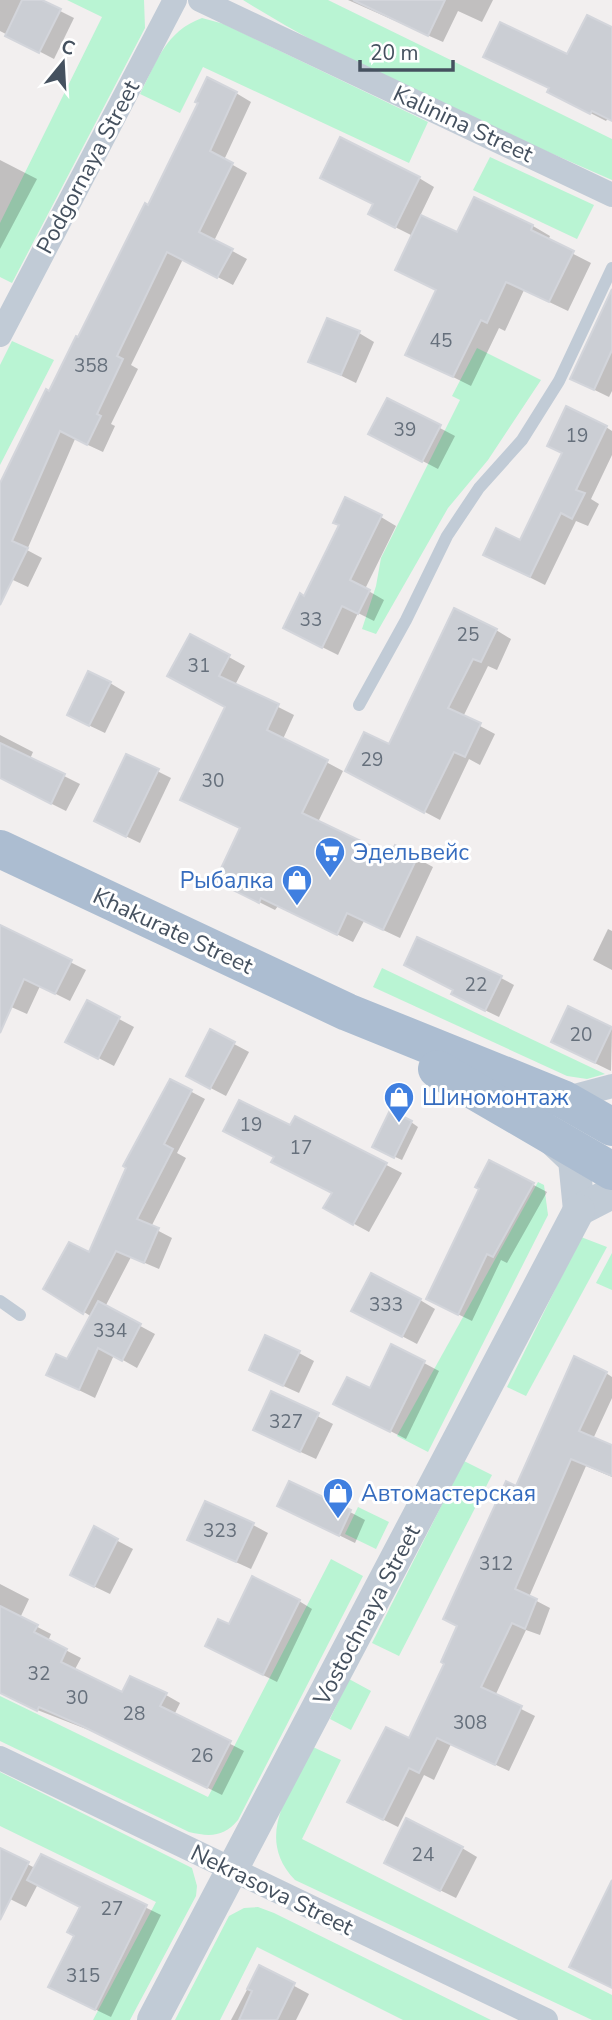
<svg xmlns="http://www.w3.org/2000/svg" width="612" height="2020" font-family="'Nunito Sans',sans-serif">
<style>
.green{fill:#b9f4d3}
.shadow{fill:#0003}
.building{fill:#cbced4;stroke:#d3d5db;stroke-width:2}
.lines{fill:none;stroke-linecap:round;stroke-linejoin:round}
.service{stroke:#c1cbd6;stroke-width:12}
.minor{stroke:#c1cbd6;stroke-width:24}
.tertiary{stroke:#c1cbd6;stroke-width:32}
.primary{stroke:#acbdd1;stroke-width:38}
.labels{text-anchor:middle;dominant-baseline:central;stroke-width:6;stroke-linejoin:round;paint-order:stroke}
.number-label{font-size:19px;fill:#66707c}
.street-label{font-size:23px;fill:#45515f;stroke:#fff}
.shop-label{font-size:23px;fill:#366cbe;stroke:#fff;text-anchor:start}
</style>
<rect width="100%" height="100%" fill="#f2efef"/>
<g class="green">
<path d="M67,0h77l1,28 -133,255 -12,-6v-54l102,-206z"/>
<path d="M243,0h85l284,139v41c-124,-55 -253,-107 -369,-180z"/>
<path d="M202,18l22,6 204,98 -19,41 -206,-96 -23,46 -40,-19c16,-32 26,-63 62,-76z"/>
<path d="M490,157l104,48 -17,34 -104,-49z"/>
<path d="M12,341l42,19 -54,105v-100z"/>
<path d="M477,348l64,32 -53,80 -40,48 -72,126 -14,-5 14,-43 5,-28 79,-158 -8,-4z"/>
<path d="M382,968l223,106 -18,5 -20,-3 -194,-89z"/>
<path d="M538,1182l6,3 4,30 -120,237 -31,-16z"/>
<path d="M581,1237l26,10 -81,149 -19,-9z"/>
<path d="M612,1253v37l-16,-7z"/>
<path d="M464,1461l28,14 -93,181 -27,-13z"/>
<path d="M358,1507l31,15 -13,27 -31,-15z"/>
<path d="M331,1559l32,17 -125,244c-14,17 -28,17 -49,12l-189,-91v-45l208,101z"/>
<path d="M349,1679l22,12 -20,39 -21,-11z"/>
<path d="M313,1747l28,13 -39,79 310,156v25h-20l-297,-140c-42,-44 -4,-89 18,-133z"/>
<path d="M0,1772l192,96 5,18 -1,10 -66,124h-37l63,-118 -156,-76z"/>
<path d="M258,1907l16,6 217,107h-88l-146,-73 -37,73h-45l54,-104 15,-8z"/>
</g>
<g class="shadow">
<path d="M0,0h38l36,18 -20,41 -54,-28z"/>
<path d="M348,0h145l-11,22 -24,-11 -15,31z"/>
<path d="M612,29v91l-4,-2 -2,3 -41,-21 -14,-11 -66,-32h83z"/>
<path d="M236,93l15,9 -27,58 23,13 -33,68 33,18 -14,26 -50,-26 -52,106 7,4 -27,55 4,2 -12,26 -28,-13 -48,111 15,8 -14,29 -28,-13v-87l149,-279z"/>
<path d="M0,160l37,19 -37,70z"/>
<path d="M419,178l15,9 -14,29 38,18 17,-35 58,27 17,10 -2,5 43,22 -23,48 -44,-21 -19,41 -6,-3 -28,58 -64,-32 30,-64 -24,-54 -28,-14z"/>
<path d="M612,292v99l-3,6 -37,-18z"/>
<path d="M359,333l15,9 -18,41 -45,-22z"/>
<path d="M387,400l68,36 -17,33 -52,-27z"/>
<path d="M606,427l6,4v24l-21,44 8,5 -11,22 -12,-5 -31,64 -60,-30 36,-13z"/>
<path d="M381,517l15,9 -31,63 19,11 -10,21 -16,-8 -20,42 -38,-19z"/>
<path d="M496,630l15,9 -14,31 -9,-4 -25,51 32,17 -15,31 -11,-6 -29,61 -77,-41z"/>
<path d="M191,636l54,30 -10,19 59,30 -11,24 60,32 -25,51 73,36 5,-11 37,20 -33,71 -36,-17 -11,21 -75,-36 -3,4 -58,-29 25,-52 -44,-21 29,-102z"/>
<path d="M110,683l15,9 -20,41 -21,-10z"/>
<path d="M0,735l33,17 -3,7 50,25 -14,27 -66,-33z"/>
<path d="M127,756l44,22 -31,65 -31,-15z"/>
<path d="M0,927l86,43 -16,31 -30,-15 -13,28 -27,-12z"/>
<path d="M608,929l4,2v39l-19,-10z"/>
<path d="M501,978l13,7 -15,32 -33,-16z"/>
<path d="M569,1008l43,21 -1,42 -43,-21z"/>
<path d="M119,1019l15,8 -20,39 -31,-16z"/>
<path d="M234,1044l15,8 -23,44 -23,-12z"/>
<path d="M171,1081l34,18 -28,54 9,5 -35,69 21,11 -13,31 -28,-12 -26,50 50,27 -18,34 -23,-13 -19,43 -47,-23 20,-13 24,-45 -46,-29 44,-33z"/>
<path d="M295,1118l107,55 -33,59 -44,-24 9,-15 -43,-66z"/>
<path d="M411,1122l7,5 -16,33 -20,-9z"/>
<path d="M490,1162l57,30 -40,71 -6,-3 -29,61 -31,-15z"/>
<path d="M420,1300l15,9 -18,35 -48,-25z"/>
<path d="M299,1353l15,8 -15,32 -33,-15z"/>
<path d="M424,1363l15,8 -33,68 -55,-28 19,-21z"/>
<path d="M606,1373l6,4v21l-19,41 19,8v30l-26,-11 -57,131 21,11 -10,27 -14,-5 -31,66 40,20 -26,55 -58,-27 -17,36 -10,-5 -26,52 -34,-17 46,-69 36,-78 71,-175z"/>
<path d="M272,1393l61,31 -17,35 -46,-21z"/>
<path d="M279,1506l71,6 15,8 -10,23z"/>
<path d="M253,1525l15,8 -17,36 -46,-21z"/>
<path d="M95,1529l38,20 -23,45 -23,-11z"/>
<path d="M0,1584l29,15 -9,19 31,16 -3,7 33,17 -7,13 49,23 43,1 14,8 -6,12 70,36 -22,44 -123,-61 -72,-28 -27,-33z"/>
<path d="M299,1601l13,8 -35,73 -56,-28 8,-28z"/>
<path d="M462,1848l15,9 -21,41 -55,-27z"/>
<path d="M0,1850l35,18 6,-12 120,59 -50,102 -46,-22 16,-88 -43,-23 -12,23 -26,-13z"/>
<path d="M259,1967l50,27 -13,26h-65z"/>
</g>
<g class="building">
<path d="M22,0h20l19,9 -22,44 -34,-17z"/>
<path d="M353,0h92l-17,36z"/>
<path d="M587,15l25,12v94l-20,-10 -2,3 -43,-22 2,-4 -66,-31 17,-35 67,32z"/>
<path d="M207,77l30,15 -27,59 23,12 -34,69 34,17 -16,29 -50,-26 -50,104 6,3 -26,55 4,2 -14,29 -27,-14 -48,110 16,7 -28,57v-122l46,-94 3,2 27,-55 2,1 67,-134 3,2 50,-102 -3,-1z"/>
<path d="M340,137l80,40 -25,51 -27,-14 5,-10 -53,-26z"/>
<path d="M474,197l59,28 -2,5 43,21 -25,51 -43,-20 -19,41 -6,-3 -28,57 -48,-22 31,-65 -41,-20 26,-55 36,17z"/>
<path d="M612,289v61l-18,40 -24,-11z"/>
<path d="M327,318l33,13 -19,44 -33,-13z"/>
<path d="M387,398l54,27 -19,37 -54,-28z"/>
<path d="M566,406l41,20 -31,64 9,3 -13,26 -11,-6 -31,64 -47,-22 13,-27 24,12 42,-87 -15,-7z"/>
<path d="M345,497l37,18 -32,65 20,10 -12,24 -16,-8 -20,42 -39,-20 17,-35 4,3 35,-71 -6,-2z"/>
<path d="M454,608l43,21 -16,33 -8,-3 -25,49 33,15 -16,34 -11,-5 -30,61 -79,-42 19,-39 25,12z"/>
<path d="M190,634l40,21 -11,21 60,28 -12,26 61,30 -26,53 88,42 5,-10 23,11 -35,74 -36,-17 -10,22 -76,-37 -2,5 -44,-22 25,-53 -60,-28 45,-93 -58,-31z"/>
<path d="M88,671l23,11 -22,44 -22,-11z"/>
<path d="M0,743l65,31 -14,30 -51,-26z"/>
<path d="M126,754l33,15 -33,68 -32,-16z"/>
<path d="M0,925l72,35 -17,34 -31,-15 -24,54z"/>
<path d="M417,937l85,39 -17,35 -34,-17 2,-4 -49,-25z"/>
<path d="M87,1000l33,17 -22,42 -33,-17z"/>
<path d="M568,1006l44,21 -17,36 -44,-21z"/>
<path d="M210,1029l25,13 -25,47 -24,-13z"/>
<path d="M170,1079l22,11 -28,54 9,5 -36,70 22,9 -15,35 -28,-12 -33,63 -40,-25 26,-47 20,10 37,-84 -3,-2z"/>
<path d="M239,1100l51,25 5,-9 92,47 -34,62 -30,-17 9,-15 -61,-31 3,-5 -51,-26z"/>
<path d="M390,1110l22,11 -18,37 -22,-11z"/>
<path d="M489,1160l45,23 -41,74 -6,-3 -29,61 -32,-16 53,-110 -4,-2z"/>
<path d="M371,1273l50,26 -19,38 -51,-26z"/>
<path d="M98,1301l43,23 -19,37 -24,-13 -19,42 -33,-15 10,-21 11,5z"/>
<path d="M265,1335l35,16 -17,35 -34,-16z"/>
<path d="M391,1344l34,17 -35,71 -57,-28 14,-27 23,11z"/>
<path d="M574,1356l33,16 -28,59 33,14v31l-41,-17 -56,130 22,10 -12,30 -13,-6 -31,64 41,19 -27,59 -58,-27 -18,35 -10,-5 -26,52 -36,-18 39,-75 23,11 35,-74 -3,-2 16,-36 -14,-7 63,-138 10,5z"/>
<path d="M271,1391l48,22 -19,39 -47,-22z"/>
<path d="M289,1481l62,29 -12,26 -62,-30z"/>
<path d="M205,1501l49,22 -18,39 -49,-22z"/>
<path d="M94,1526l24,13 -24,48 -24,-12z"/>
<path d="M252,1576l48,24 -37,75 -58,-29 13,-27 11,5z"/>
<path d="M0,1606l38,19 -4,7 33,17 -6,13 61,30 8,-16 37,17 -7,13 71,35 -24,47 -125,-62 -43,-19 -2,4 -37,-18z"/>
<path d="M406,1818l57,29 -23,44 -56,-28z"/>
<path d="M0,1848l29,14 -29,58z"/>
<path d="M41,1854l106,51 -52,105 -47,-23 26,-51 -7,-4 13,-25 -53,-27z"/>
<path d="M612,1880v108l-43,-21z"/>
<path d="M259,1965l36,18 -18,37h-38l13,-29 -5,-2z"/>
</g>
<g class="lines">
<g class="service">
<path d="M359,705l47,-85 41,-84 32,-48 43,-48 37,-59 53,-113"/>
<path d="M0,1301l20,14"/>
</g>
<g class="minor">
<path d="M200,0l412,195"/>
<path d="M0,335l175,-335"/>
<path d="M563,1099l49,-13"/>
<path d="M0,1758l546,262"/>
</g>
<g class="tertiary">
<path d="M553,1140l21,20 5,50"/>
<path d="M579,1210l33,-17"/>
<path d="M153,2020l426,-810"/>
</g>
<g class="primary">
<path d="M0,849l347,163 216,87 49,28"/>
<path d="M437,1069l175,102"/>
</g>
</g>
<defs>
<g id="supermarket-pin" transform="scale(1.575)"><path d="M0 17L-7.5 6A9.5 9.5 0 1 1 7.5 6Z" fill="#3f7fe0" stroke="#fff"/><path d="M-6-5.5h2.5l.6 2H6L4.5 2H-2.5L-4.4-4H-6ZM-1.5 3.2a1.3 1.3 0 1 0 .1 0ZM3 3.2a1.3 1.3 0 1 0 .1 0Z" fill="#fff"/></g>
<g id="shop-pin" transform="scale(1.575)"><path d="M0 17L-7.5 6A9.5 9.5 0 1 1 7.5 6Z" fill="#3f7fe0" stroke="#fff"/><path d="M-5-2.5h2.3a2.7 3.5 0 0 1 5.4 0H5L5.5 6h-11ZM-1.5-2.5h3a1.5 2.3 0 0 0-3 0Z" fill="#fff"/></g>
</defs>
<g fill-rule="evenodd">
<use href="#supermarket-pin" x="330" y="852"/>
<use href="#shop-pin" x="297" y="880"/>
<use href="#shop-pin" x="399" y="1097"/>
<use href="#shop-pin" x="338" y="1493"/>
</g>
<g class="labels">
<g class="number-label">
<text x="441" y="341">45</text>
<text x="91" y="366">358</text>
<text x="405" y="430">39</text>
<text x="577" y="436">19</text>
<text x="311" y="620">33</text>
<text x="468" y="635">25</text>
<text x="199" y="666">31</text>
<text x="372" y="760">29</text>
<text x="213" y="781">30</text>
<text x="476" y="985">22</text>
<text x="581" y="1035">20</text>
<text x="251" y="1125">19</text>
<text x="301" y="1148">17</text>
<text x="386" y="1305">333</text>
<text x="110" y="1331">334</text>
<text x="286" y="1422">327</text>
<text x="220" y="1531">323</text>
<text x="496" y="1564">312</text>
<text x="39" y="1674">32</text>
<text x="77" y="1698">30</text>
<text x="134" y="1714">28</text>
<text x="470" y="1723">308</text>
<text x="202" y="1756">26</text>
<text x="423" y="1855">24</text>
<text x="112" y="1909">27</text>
<text x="83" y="1976">315</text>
</g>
<g class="street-label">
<text transform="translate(463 124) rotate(25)">Kalinina Street</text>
<text transform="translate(88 167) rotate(-62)">Podgornaya Street</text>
<text transform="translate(173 931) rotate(25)">Khakurate Street</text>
<text transform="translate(367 1615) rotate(-62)">Vostochnaya Street</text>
<text transform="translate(272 1890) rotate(26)">Nekrasova Street</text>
</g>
<g class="shop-label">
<text x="353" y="852">Эдельвейс</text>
<text x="274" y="880" text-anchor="end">Рыбалка</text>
<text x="422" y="1097">Шиномонтаж</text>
<text x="361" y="1493">Автомастерская</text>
</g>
</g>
<g transform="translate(63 63) rotate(18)" stroke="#ffffff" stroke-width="5" paint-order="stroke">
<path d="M0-5L12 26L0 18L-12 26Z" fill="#45515f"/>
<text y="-10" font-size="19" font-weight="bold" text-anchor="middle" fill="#45515f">С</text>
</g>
<path d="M360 60v10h93v-10" fill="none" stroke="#45515f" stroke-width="3.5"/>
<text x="370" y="60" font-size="21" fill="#45515f" stroke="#ffffff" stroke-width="5" paint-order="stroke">20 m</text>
</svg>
